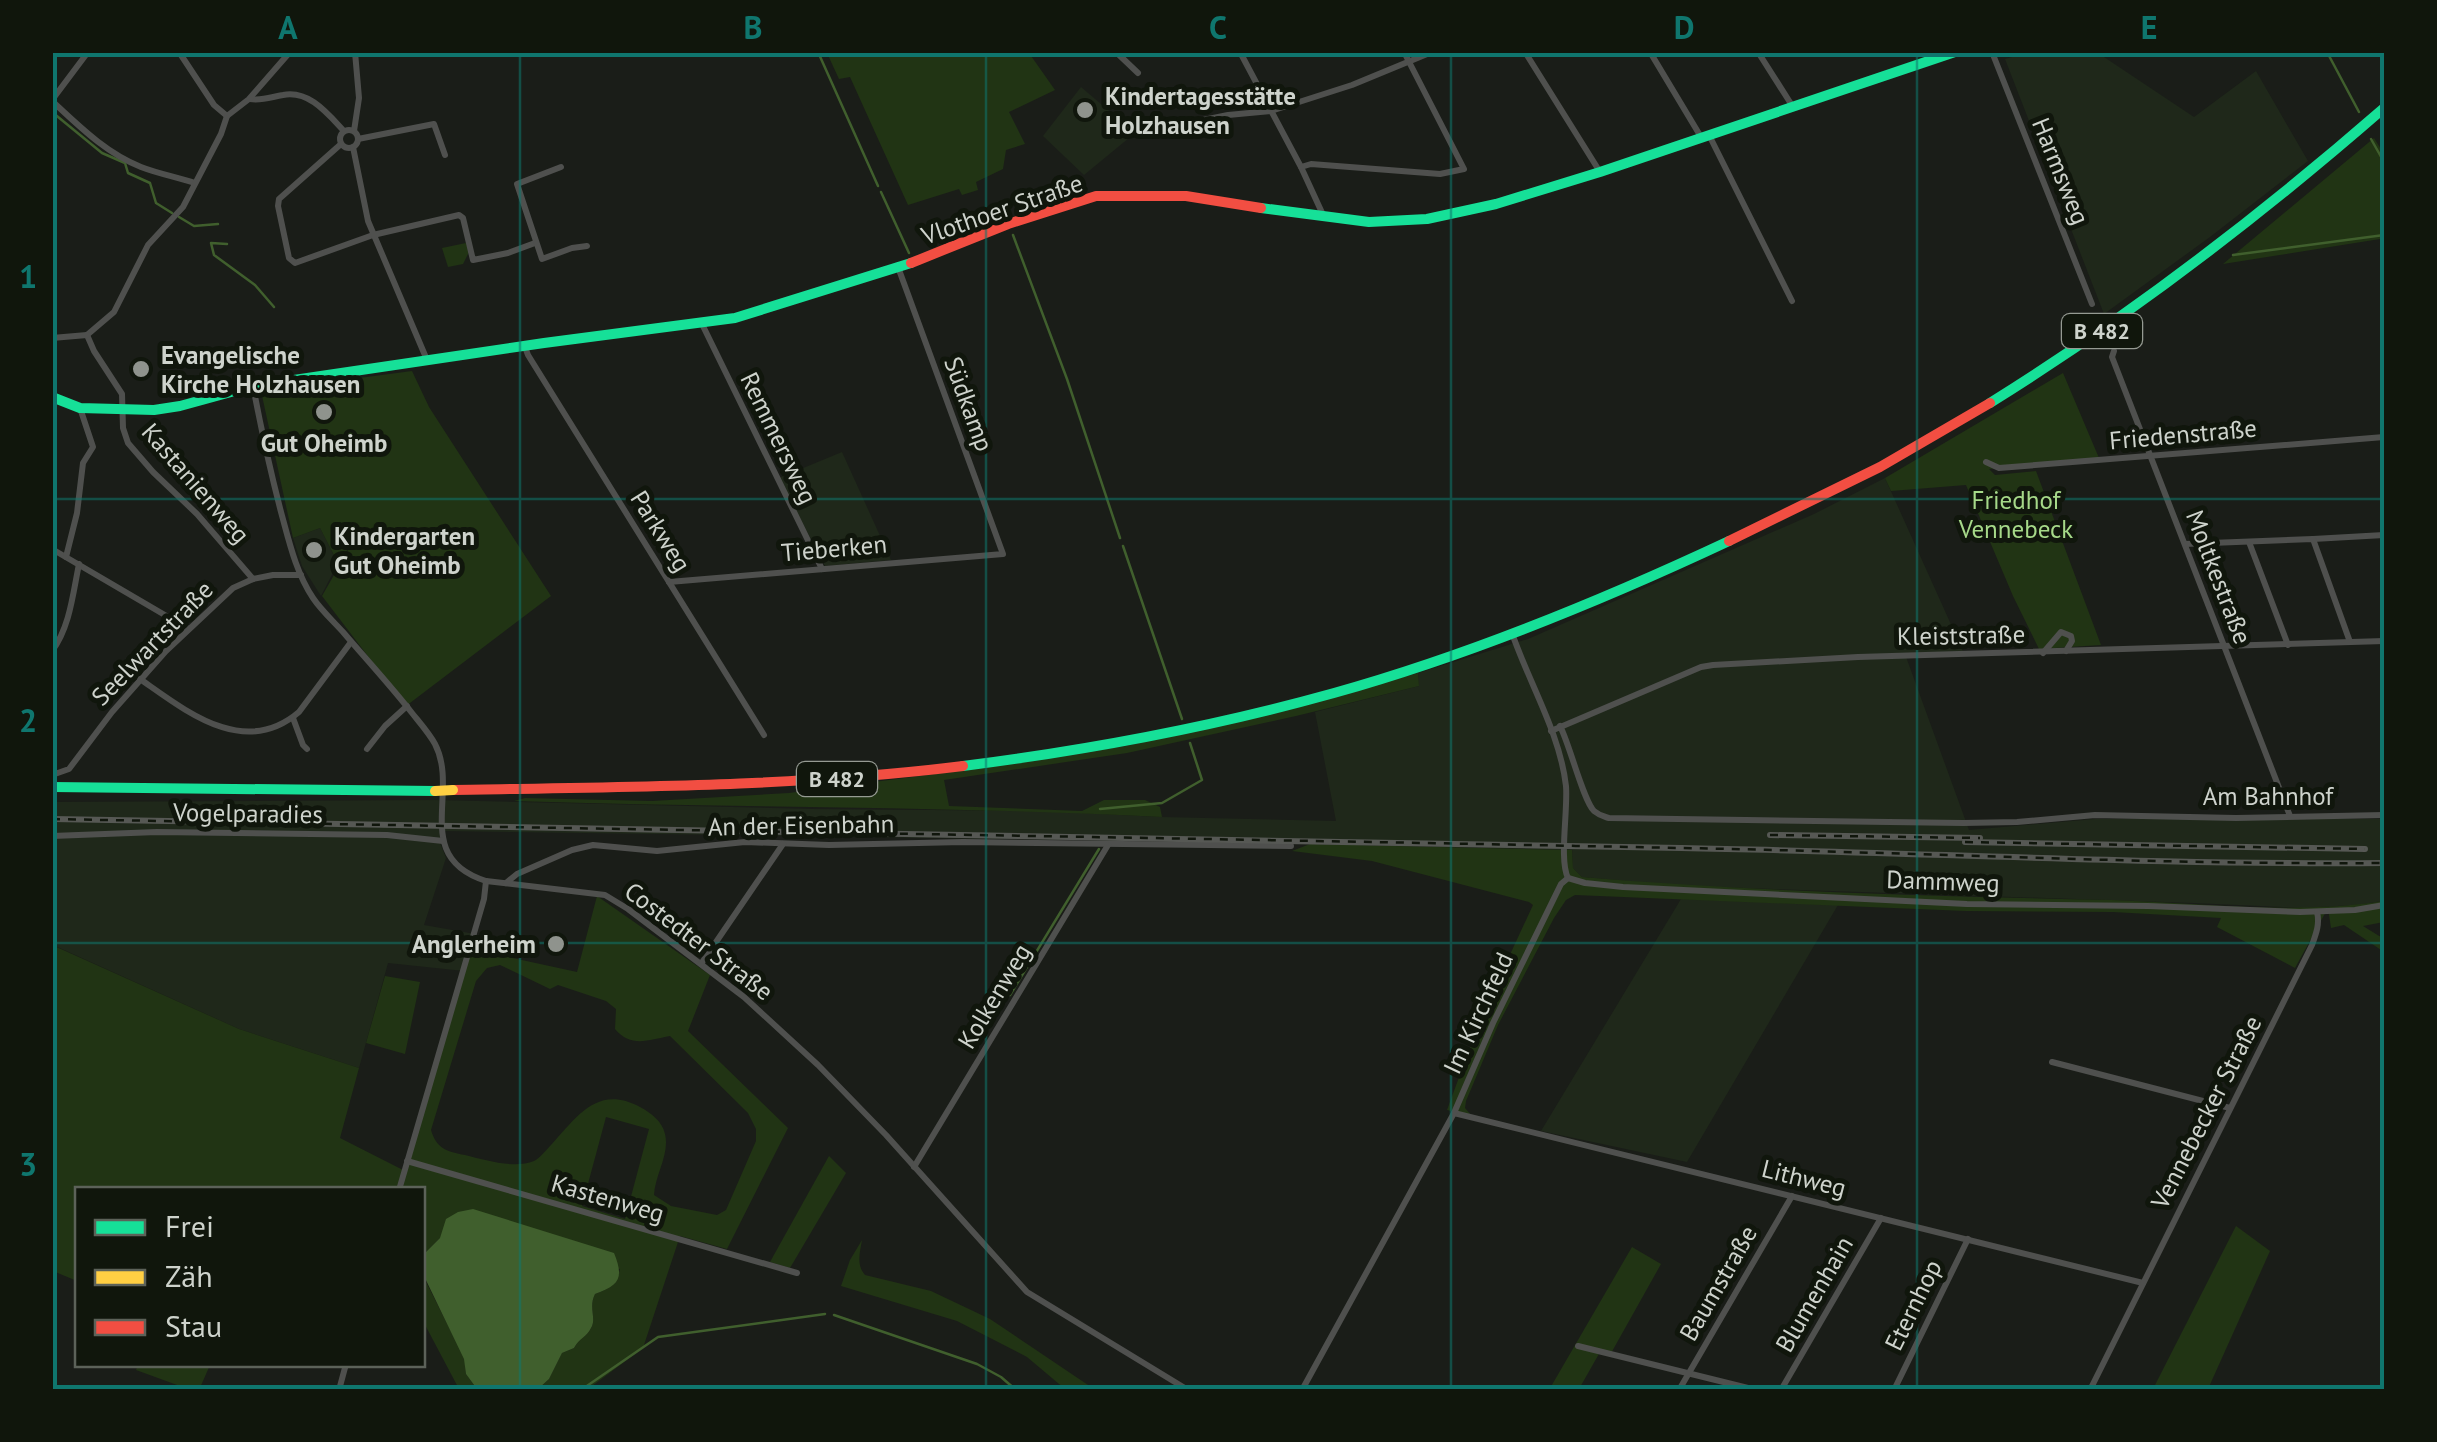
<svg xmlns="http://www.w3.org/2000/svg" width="2437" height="1442" font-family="'PT Sans',sans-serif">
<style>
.built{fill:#1f281a}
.green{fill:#213414;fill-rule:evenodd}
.water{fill:#405f2d}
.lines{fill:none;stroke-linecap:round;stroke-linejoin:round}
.stream{stroke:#405f2d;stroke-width:2.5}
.street{stroke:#4f504e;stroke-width:6}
.fast{stroke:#16e098;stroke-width:10}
.jam{stroke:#f24e42;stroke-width:10}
.rail-casing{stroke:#565854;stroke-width:6}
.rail{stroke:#10160c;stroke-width:2.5;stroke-dasharray:8;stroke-linecap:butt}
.slow-bridge{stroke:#ffcf43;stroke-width:10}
.grid{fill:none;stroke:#0f766e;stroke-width:2.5;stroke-opacity:0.55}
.poi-dot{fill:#8f938d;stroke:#10160c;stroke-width:4}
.labels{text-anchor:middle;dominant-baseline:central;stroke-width:10;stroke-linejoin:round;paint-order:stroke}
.shield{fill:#10160c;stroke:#959a92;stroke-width:2.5}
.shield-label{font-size:22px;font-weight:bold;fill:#ced3cc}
.poi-label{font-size:25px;font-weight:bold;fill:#ced3cc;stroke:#10160c;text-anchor:start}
.street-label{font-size:25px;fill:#ced3cc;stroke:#10160c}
.park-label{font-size:25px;fill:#a6d989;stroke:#10160c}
.neatline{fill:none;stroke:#0f766e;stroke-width:4}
.grid-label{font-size:32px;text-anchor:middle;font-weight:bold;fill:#0f766e}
</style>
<rect width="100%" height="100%" fill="#1a1d18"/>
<g class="built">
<path d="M2029,52l69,1 96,64 62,-46 52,90 -98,76 -106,77 -99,-255z"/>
<path d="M1081,87l54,46 -51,42 -41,-39z"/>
<path d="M842,452l49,108 -66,6 -46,-88z"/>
<path d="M1885,478l78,173 -58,3 64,176 126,-11h289v82l-29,4 -51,3 -111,-5 -509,-17 -102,-9 -9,-9 -1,-18 -279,-7 -852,-12 -1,12 6,15 -22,67 51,9 -11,37 -76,-8 -29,105 -120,-39 -186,-84v-143l382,-2 379,9 229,2 118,6 175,4 -21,-109 104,-26 -1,-13 110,-34 286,-125z"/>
<path d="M320,528l18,35 -17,33 -19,-30 -9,-28z"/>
<path d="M1681,899l157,6 -151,257 -146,-31z"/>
</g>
<g class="green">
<path d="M827,53h202l26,37 -46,22 16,32 -19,6 -3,19 -27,13 2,8 -16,5 -3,-6 -51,16 -58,-128 -11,2z"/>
<path d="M2374,138l10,16v95l-4,-10 -157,25z"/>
<path d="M466,243l3,9 -6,12 -15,3 -6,-19z"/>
<path d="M412,371l17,36 122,189 -145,110 -84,-110 29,-51 -13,18 -18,-35 -27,10 -32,-147z"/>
<path d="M2063,373l36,85 -110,11 6,6 41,-4 65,174 -62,4 -26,-53 -47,-111 -75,6 -6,-13z"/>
<path d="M1418,673l1,13 -123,30 -169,37 -183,27 5,26 133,5 22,-11h41l15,7 2,10c-216,-11 -432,-9 -648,-16l11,-3 127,3 137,-8 154,-20 183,-27 166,-39z"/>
<path d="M1310,844l262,6 1,18 9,9c176,15 353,19 530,23 90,3 183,15 272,1v21l-21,4 21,13v13l-40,-27 -13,3 -3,-20 -33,60 -78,-41 4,-9 -108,-6 -147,-1 -391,-16 -9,5 -12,18 -56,107 -32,76 -1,7 7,8 -25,-6 35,-95 51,-110 -4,-3 -157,-41 -80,-10z"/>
<path d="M597,896l113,79 -22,56 100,97 -61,121 -47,-13 -37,112 -55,41h-50l11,-10 13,-26 12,-5c5,-10 13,-11 17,-20 6,-9 -3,-20 4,-34 15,-6 21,-9 25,-25l-180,-31 -17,17 -1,-65h-344l-1,91 -24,-10 -1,-326 187,84 120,39 -19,70 65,33 66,-222 106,23zM500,965l50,24 8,-4 48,16 10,8 -1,20c16,19 33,11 55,7l78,77 8,16v12l-30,69 -9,5 -46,-9 -17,-11c1,-20 16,-41 11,-61 -3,-13 -14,-21 -25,-27 -43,-23 -63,10 -89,38 -5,5 -11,13 -17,16 -20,8 -49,-1 -69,-6 -18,-3 -29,-7 -34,-25l45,-149 11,-13zM606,1117l43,12 -24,90 -43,-13z"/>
<path d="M385,976l35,6 -15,72 -39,-11z"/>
<path d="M829,1156l17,17 -56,95 -20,-6z"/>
<path d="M2236,1226l34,25 -62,138h-55z"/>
<path d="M862,1240c-2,12 -6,25 3,35l66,16 59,28 104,70h-29l-38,-32 -70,-36 -116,-35 9,-26z"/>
<path d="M1632,1247l29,17 -51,91 -10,-3 -21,37 -30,1z"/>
<path d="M422,1274l43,85 1,15 11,15h-18l-36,-68z"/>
<path d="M138,1365v-1l72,1 -11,25 -11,-1 -52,-19z"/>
</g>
<path class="water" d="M473,1209l141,44c10,25 6,32 -19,41 -7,14 2,24 -4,34 -4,9 -12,10 -17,20l-12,5 -13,26 -11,10h-61l-11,-15 -2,-15 -41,-85v-19l17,-17 6,-19 12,-7z"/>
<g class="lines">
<g class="stream">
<path d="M818,52l60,134"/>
<path d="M2327,52l32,60"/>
<path d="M52,112l50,41 23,10 3,10 22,10 6,20 16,10"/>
<path d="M2371,139l13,23"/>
<path d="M881,192l28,61"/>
<path d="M179,217l15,9 24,-2"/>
<path d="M1013,235l54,144 53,159"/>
<path d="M227,244l-16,-1 3,12 41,30 19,22"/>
<path d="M2233,255l151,-20"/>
<path d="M1123,546l59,173"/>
<path d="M1100,809l62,-6 40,-23 -12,-37"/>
<path d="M1010,995l89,-146"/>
<path d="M834,1315l143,49 24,13 15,13"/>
<path d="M581,1390l77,-53 167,-23"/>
</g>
<g class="street">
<path d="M179,52l35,53 13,11"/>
<path d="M1116,52l22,21"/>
<path d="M1240,52l61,115 23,50"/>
<path d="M1525,52l75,120"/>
<path d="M1650,52l51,85"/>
<path d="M1758,52l35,55"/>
<path d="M1992,52l100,252"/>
<path d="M250,99c12,2 21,-2 33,-4 26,-5 44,18 61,36"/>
<path d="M52,100l36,-48"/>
<path d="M52,101c28,26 54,52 89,66 18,7 36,10 54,16"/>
<circle cx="349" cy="139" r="9"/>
<path d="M354,131l5,-33 -4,-46"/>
<path d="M1139,133l89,-18 43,-4 81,-26 80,-33"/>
<path d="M1709,135l83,166"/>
<path d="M358,139l76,-15 11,31"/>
<path d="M341,144l-62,55 -1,7 11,52 6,5 78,-28 86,-20 4,3 10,42 35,-7 27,-10"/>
<path d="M353,147l15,74 59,139"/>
<path d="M561,167l-44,17 25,75 30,-11 15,-2"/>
<path d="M1301,167l10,-3 129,10 24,-5 -60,-117"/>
<path d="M702,324l120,245"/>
<path d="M87,335l27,-23 34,-67 35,-38 38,-73 6,-18 22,-17 41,-47"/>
<path d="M87,335l7,16 28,43 1,34 5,15 25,29 44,42 56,65"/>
<path d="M52,338l35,-3"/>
<path d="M525,347l3,8 236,380"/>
<path d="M2114,351l-2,6 178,459"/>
<path d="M253,386c8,42 17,84 28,126 8,29 15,61 32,86 8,12 20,23 30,34 23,27 47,53 69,81 8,10 17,20 23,31 25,48 -24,113 51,137l119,14 23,14 116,88 74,68 68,70 141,157 161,98"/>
<path d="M1986,462l13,6 385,-31"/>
<path d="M2313,539l71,-4"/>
<path d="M2249,542l39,103"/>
<path d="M2185,544l128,-5 37,103"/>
<path d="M52,549l135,79"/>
<path d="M66,557l11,-44 6,-50 10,-16 -13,-39"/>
<path d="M669,582l334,-28 -105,-287"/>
<path d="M1512,633c17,50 48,100 54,153 2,25 -7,74 2,92"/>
<path d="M52,651c18,-24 21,-58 27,-87"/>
<path d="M2043,653l18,-21 10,4 1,5 -6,10"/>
<path d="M140,679c46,32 104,80 159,33l52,-70"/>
<path d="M293,718l10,27 4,4"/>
<path d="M1560,726c10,19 23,74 34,85 6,5 8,5 15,7l354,5 54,-1 78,-7 141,3 148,-3"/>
<path d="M1551,731l150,-64 12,-2 145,-8 526,-16"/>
<path d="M367,749l18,-23 22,-20"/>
<path d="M52,775l17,-6 43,-57 54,-61 67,-63 20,-9 20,-4h28"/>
<path d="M52,836l105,-4 230,3 56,6"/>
<path d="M1568,878l17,5 38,4 344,17 181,2 152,6 55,-2 29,-5"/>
<path d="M506,883l11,-9 55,-24 21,-5 64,6 88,-9 84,3 134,-3 328,4"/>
<path d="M701,964l82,-120"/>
<path d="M2052,1062l178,46"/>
<path d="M1454,1113l689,170"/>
<path d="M407,1161l390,112"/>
<path d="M914,1167l194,-322"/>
<path d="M399,1190l85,-291 2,-18"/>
<path d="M1578,1346l178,44"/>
<path d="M339,1390l7,-26"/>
<path d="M1302,1390l152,-277 39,-90 68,-139 7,-6"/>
<path d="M1679,1390l113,-194"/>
<path d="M1781,1390l100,-172"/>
<path d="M1894,1390l74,-151"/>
<path d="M2090,1390l222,-445c4,-11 8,-21 5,-33"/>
</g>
<g class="fast">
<path d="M1261,208l108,14 58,-3 69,-15 104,-32 355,-120"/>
<path d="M52,397l28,11 74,2 26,-4 73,-20 291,-43 191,-25 176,-55"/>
<path d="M1990,403c140,-87 270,-187 394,-295"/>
<path d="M963,766c125,-16 249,-39 371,-73 136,-38 267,-92 395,-152"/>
<path d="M52,787l383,4"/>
</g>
<g class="jam">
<path d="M911,263l97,-39 88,-28h90l75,12"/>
<path d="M1729,541l151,-74 110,-64"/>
<path d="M453,790c170,-3 340,-3 510,-24"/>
</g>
<g class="rail-casing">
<g id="rail">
<path d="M52,819c543,10 1087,18 1629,29 235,4 469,17 703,15"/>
<path d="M1770,835l210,3"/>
<path d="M1965,842l400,7"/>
</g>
</g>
<use href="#rail" class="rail"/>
<path class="slow-bridge" d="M435,791l18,-1"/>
</g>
<path class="grid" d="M520,52v1338M986,52v1338M1451,52v1338M1917,52v1338M52,499h2332M52,943h2332"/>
<g class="poi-dot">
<circle cx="1085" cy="110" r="10"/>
<circle cx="141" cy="369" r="10"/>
<circle cx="324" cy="412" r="10"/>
<circle cx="314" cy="550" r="10"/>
<circle cx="556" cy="944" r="10"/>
</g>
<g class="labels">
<g class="shield">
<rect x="2062" y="314" width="80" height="34" rx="8"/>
<rect x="797" y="762" width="80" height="34" rx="8"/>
</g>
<g class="shield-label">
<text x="2102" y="331">B 482</text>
<text x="837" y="779">B 482</text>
</g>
<g class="poi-label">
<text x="1105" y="96">Kindertagesstätte<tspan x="1105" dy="29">Holzhausen</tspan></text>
<text x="161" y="355">Evangelische<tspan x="161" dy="29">Kirche Holzhausen</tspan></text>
<text x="324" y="443" text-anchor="middle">Gut Oheimb</text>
<text x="334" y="536">Kindergarten<tspan x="334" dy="29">Gut Oheimb</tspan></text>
<text x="536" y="944" text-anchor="end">Anglerheim</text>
</g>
<g class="street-label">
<text transform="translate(2061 171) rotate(68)">Harmsweg</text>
<text transform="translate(1002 209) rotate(-19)">Vlothoer Straße</text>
<text transform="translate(969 404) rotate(70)">Südkamp</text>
<text transform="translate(2183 434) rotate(-5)">Friedenstraße</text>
<text transform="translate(779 438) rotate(64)">Remmersweg</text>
<text transform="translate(196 483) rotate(49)">Kastanienweg</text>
<text transform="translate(661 531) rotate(58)">Parkweg</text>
<text transform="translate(834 548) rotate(-5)">Tieberken</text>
<text transform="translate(2219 577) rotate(69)">Moltkestraße</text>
<text transform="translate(1961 635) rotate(-1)">Kleiststraße</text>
<text transform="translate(152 643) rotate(-46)">Seelwartstraße</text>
<text x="2268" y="796">Am Bahnhof</text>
<text transform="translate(248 813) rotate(1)">Vogelparadies</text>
<text transform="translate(801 825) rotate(-1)">An der Eisenbahn</text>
<text transform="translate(1943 881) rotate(2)">Dammweg</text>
<text transform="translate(699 941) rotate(37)">Costedter Straße</text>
<text transform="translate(994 996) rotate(-59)">Kolkenweg</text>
<text transform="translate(1478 1013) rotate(-65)">Im Kirchfeld</text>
<text transform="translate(2206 1112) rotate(-63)">Vennebecker Straße</text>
<text transform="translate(1804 1178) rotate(14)">Lithweg</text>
<text transform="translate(608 1198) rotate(16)">Kastenweg</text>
<text transform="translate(1718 1283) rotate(-60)">Baumstraße</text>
<text transform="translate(1814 1294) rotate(-60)">Blumenhain</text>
<text transform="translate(1913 1305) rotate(-64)">Eternhop</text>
</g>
<g class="park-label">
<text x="2016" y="500">Friedhof<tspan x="2016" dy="29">Vennebeck</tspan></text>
</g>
</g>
<rect width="2437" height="1442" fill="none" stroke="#10160c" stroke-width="110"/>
<rect x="75" y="1187" width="350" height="180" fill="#10160c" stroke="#5c6259" stroke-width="2.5"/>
<rect x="95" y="1220" width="50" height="15" fill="#16e098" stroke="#5c6259" stroke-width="2.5"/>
<text x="165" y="1237" font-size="30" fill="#ced3cc">Frei</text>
<rect x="95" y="1270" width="50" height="15" fill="#ffcf43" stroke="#5c6259" stroke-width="2.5"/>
<text x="165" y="1287" font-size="30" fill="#ced3cc">Zäh</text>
<rect x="95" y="1320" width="50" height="15" fill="#f24e42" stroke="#5c6259" stroke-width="2.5"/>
<text x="165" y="1337" font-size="30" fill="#ced3cc">Stau</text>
<rect x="55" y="55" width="2327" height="1332" class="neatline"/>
<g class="grid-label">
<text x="288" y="39">A</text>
<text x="753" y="39">B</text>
<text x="1218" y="39">C</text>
<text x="1684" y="39">D</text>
<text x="2149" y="39">E</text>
<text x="28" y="288">1</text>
<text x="28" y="732">2</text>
<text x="28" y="1176">3</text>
</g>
</svg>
